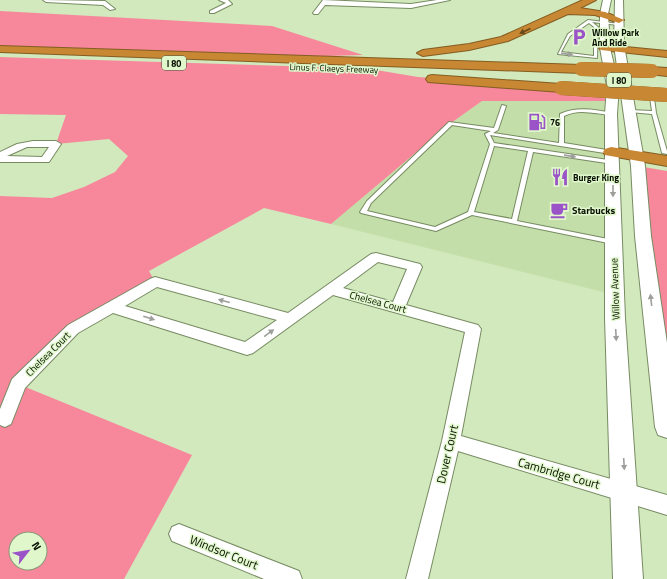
<svg xmlns="http://www.w3.org/2000/svg" width="667" height="579" font-family="'Titillium Web',sans-serif">
<style>
.built{fill:#c4deaa}
.green{fill:#f7879b;fill-rule:evenodd}
.lines{fill:none;stroke-linecap:round;stroke-linejoin:round}
.lane-casing{stroke:#778b62;stroke-width:2}
.street-casing{stroke:#778b62;stroke-width:2}
.secondary-casing{stroke:#778b62;stroke-width:2}
.highway-casing{stroke:#845d22;stroke-width:2}
.lane{fill:#fff;fill-rule:evenodd}
.street{fill:#fff;fill-rule:evenodd}
.secondary{fill:#fff;fill-rule:evenodd}
.highway{fill:#c78733;fill-rule:evenodd}
.highway-bridge-casing{stroke:#845d22;stroke-width:14;stroke-linecap:butt}
.highway-bridge{stroke:#c78733;stroke-width:14}
.oneway{fill:#684b1a}
.oneway2{fill:#9c9f9a}
.labels{text-anchor:middle;dominant-baseline:central;stroke-width:3;stroke-linejoin:round;paint-order:stroke}
.far-poi-label{font-size:9px;font-weight:bold;fill:#080f02;stroke:#dff7ca;text-anchor:start}
.shield{fill:#dff7ca;stroke:#48553e;stroke-width:1}
.shield-label{font-size:9px;font-weight:bold;fill:#080f02}
.far-street-label{font-size:9px;fill:#080f02;stroke:#dff7ca}
.poi-label{font-size:10px;font-weight:bold;fill:#080f02;stroke:#dff7ca;text-anchor:start}
.street-label{font-size:10px;fill:#080f02;stroke:#dff7ca}
.near-street-label{font-size:12px;fill:#080f02;stroke:#dff7ca}
</style>
<rect width="100%" height="100%" fill="#d2e9bd"/>
<path class="built" d="M482,101h129l4,194 -284,-71 120,-101z"/>
<g class="green">
<path d="M0,11l272,15 91,29 -112,3 -251,-9z"/>
<path d="M0,57l348,11 22,1 48,8 194,14 -1,10h-129l-31,22 -120,101 -67,-16 -115,63 6,11 -82,47 -55,55 174,71 -68,124h-124v-383l52,2 32,-11 31,-15 13,-16 -19,-17 -53,5 10,-29 -66,-1zM16,539h24v24h-24z"/>
<path d="M638,166l29,5v256z"/>
</g>
<g class="lines">
<g class="lane-casing">
<g id="lane">
<path d="M588,20l32,4 -2,1 -26,-3 6,5 -1,31 -39,-4 10,-20zM589,23l5,4v29l-33,-4 9,-16z"/>
<path d="M650,97l4,1 2,15 11,38v3l-5,-1 -10,-39 -23,-2 -2,-1 2,-1 23,1z"/>
<path d="M502,105l4,1 -8,24 -5,3 66,10 1,-29c17,-8 36,-4 53,-1v2h-2c-15,-1 -32,-7 -47,1v27l49,8v2l-2,1 -121,-19 4,8 121,18 1,1 -3,2 -80,-12 -16,69 96,19 2,1 1,1 -1,1 -2,1 -141,-29 -36,16 -75,-18 -1,-1 7,-11 82,-79 45,6zM452,125l39,6 -6,3 5,10 -22,68 -33,15 -68,-16 4,-8zM494,146l34,5 -16,68 -38,-7z"/>
</g>
</g>
<g class="street-casing">
<g id="street">
<path d="M43,0l62,1 10,8 -5,1 -7,-5 -57,-3z"/>
<path d="M219,0h9l4,4 -18,9h-4v-2l16,-8z"/>
<path d="M323,0l88,4 26,-4h13l-39,8 -86,-3 -7,9h-4l-1,-1z"/>
<path d="M33,141h23l5,3 -12,18h-49v-10l17,-8zM27,147h22l-7,10 -35,-1z"/>
<path d="M376,253l44,11 2,3 -16,38 72,20 3,4 -20,107 206,59v20l-209,-64 -30,128h-22l36,-138 23,-109 -132,-37 -80,58 -6,2 -134,-42 -35,20 -53,55 -14,36 -6,3 -5,-2v-16l12,-30 56,-54 82,-46 5,-2 133,36 83,-59zM378,262l29,7 -14,33 -50,-14zM157,287l120,33 -32,22 -120,-36z"/>
<path d="M179,524l120,47 3,8h-38l-92,-38 -3,-7 3,-7z"/>
</g>
</g>
<g class="secondary-casing">
<g id="secondary">
<path d="M603,0h8l-3,14 2,34 9,38 -2,28 8,204 18,261h-30l-8,-261v-204l2,-28 -7,-38v-34z"/>
<path d="M615,0h8l1,45 21,121 6,70 16,107v95l-9,-3 -3,-8 -20,-191 -4,-70 -17,-121z"/>
</g>
</g>
<g class="highway-casing">
<g id="highway">
<path d="M583,0h13l-16,8 25,4 19,8 -5,3 -24,-8 -27,-1 -60,27 -39,9 -46,6 -6,-3 6,-3 46,-6 32,-7z"/>
<path d="M605,45l62,6v6l-66,-7 -2,-2z"/>
<path d="M0,46l581,19 6,4 -6,4 -581,-21z"/>
<path d="M652,67l15,1v8l-19,-2 -2,-3z"/>
<path d="M432,75l129,9 6,4 -6,4 -133,-10 -2,-3 2,-3z"/>
<path d="M611,147l56,9v10l-62,-11 -2,-3 2,-3z"/>
</g>
</g>
<use href="#lane" class="lane"/>
<use href="#street" class="street"/>
<use href="#secondary" class="secondary"/>
<use href="#highway" class="highway"/>
<g class="highway-bridge-casing">
<g id="highway-bridge">
<path d="M581,69l71,2"/>
<path d="M561,88l106,7"/>
</g>
</g>
<use href="#highway-bridge" class="highway-bridge"/>
</g>
<defs><path id="oneway-solid" d="M-6-.8H1V-3.2L6.5 0L1 3.2V.8H-6Z"/></defs>
<use class="oneway" href="#oneway-solid" transform="translate(525 31) rotate(156)"/>
<g class="oneway2">
<use href="#oneway-solid" transform="translate(567 54) rotate(6)"/>
<use href="#oneway-solid" transform="translate(570 156) rotate(8)"/>
<use href="#oneway-solid" transform="translate(613 191) rotate(90)"/>
<use href="#oneway-solid" transform="translate(651 300) rotate(-97)"/>
<use href="#oneway-solid" transform="translate(224 301) rotate(-165)"/>
<use href="#oneway-solid" transform="translate(149 318) rotate(17)"/>
<use href="#oneway-solid" transform="translate(269 333) rotate(-36)"/>
<use href="#oneway-solid" transform="translate(616 335) rotate(87)"/>
<use href="#oneway-solid" transform="translate(624 464) rotate(87)"/>
</g>
<defs>
<g id="parking-bare" transform="scale(1.38)"><path d="M-3.5-5.5H1a3.5 3.5 0 0 1 0 7H-1V5.5H-3.5ZM-1-3.4V-.6H.8a1.4 1.4 0 0 0 0-2.8Z" fill="#9a54c8" stroke="#dff7ca" stroke-width="2.5" paint-order="stroke"/></g>
<g id="fuel-bare" transform="scale(1.38)"><path d="M-5.5-6h7V0h2V4h1.3V-2.5L3-4.5l.8-.8L6-3V5H2.5V1h-1V6h-7ZM-4.2-4.7v3.2H.2V-4.7Z" fill="#9a54c8" stroke="#dff7ca" stroke-width="2.5" paint-order="stroke"/></g>
<g id="restaurant-bare" transform="scale(1.38)"><path d="M-5-6h1v4h1v-4h1v4h1v-4h1v5L-1.5 .5V6h-2V.5L-5-1ZM5-6V6H3V1.5H1.5Q1.5-4 5-6Z" fill="#9a54c8" stroke="#dff7ca" stroke-width="2.5" paint-order="stroke"/></g>
<g id="cafe-bare" transform="scale(1.38)"><path d="M-5.5-4.5H6V0H3Q3 3.5 0 3.5H-2.5Q-5.5 3.5-5.5 0ZM3-3.2v2h1.7v-2ZM-6 4.5H4V6H-6Z" fill="#9a54c8" stroke="#dff7ca" stroke-width="2.5" paint-order="stroke"/></g>
</defs>
<g fill-rule="evenodd">
<use href="#parking-bare" x="579" y="37"/>
<use href="#fuel-bare" x="537" y="122"/>
<use href="#restaurant-bare" x="560" y="177"/>
<use href="#cafe-bare" x="559" y="210"/>
</g>
<g class="labels">
<g class="far-poi-label">
<text x="592" y="32">Willow Park<tspan x="592" dy="10">And Ride</tspan></text>
<text x="550" y="122">76</text>
<text x="573" y="177">Burger King</text>
</g>
<g class="shield">
<rect x="162" y="56" width="24" height="14" rx="3"/>
<rect x="607" y="73" width="24" height="14" rx="3"/>
</g>
<g class="shield-label">
<text x="174" y="63">I 80</text>
<text x="619" y="80">I 80</text>
</g>
<g class="far-street-label">
<text transform="translate(334 68) rotate(2)">Linus F. Claeys Freeway</text>
</g>
<g class="poi-label">
<text x="572" y="210">Starbucks</text>
</g>
<g class="street-label">
<text transform="translate(615 289) rotate(-92)">Willow Avenue</text>
<text transform="translate(378 302) rotate(15)">Chelsea Court</text>
<text transform="translate(48 354) rotate(-45)">Chelsea Court</text>
</g>
<g class="near-street-label">
<text transform="translate(447 454) rotate(-77)">Dover Court</text>
<text transform="translate(559 473) rotate(16)">Cambridge Court</text>
<text transform="translate(224 552) rotate(22)">Windsor Court</text>
</g>
</g>
<g transform="translate(28 551) rotate(59)"><circle r="19" fill="#dff7ca" stroke="#899a7a"/>
<path d="M0-3L7 15L0 10L-7 15Z" fill="#9a54c8"/>
<text y="-6" font-size="11" font-weight="bold" text-anchor="middle" fill="#080f02">N</text>
</g>
</svg>
